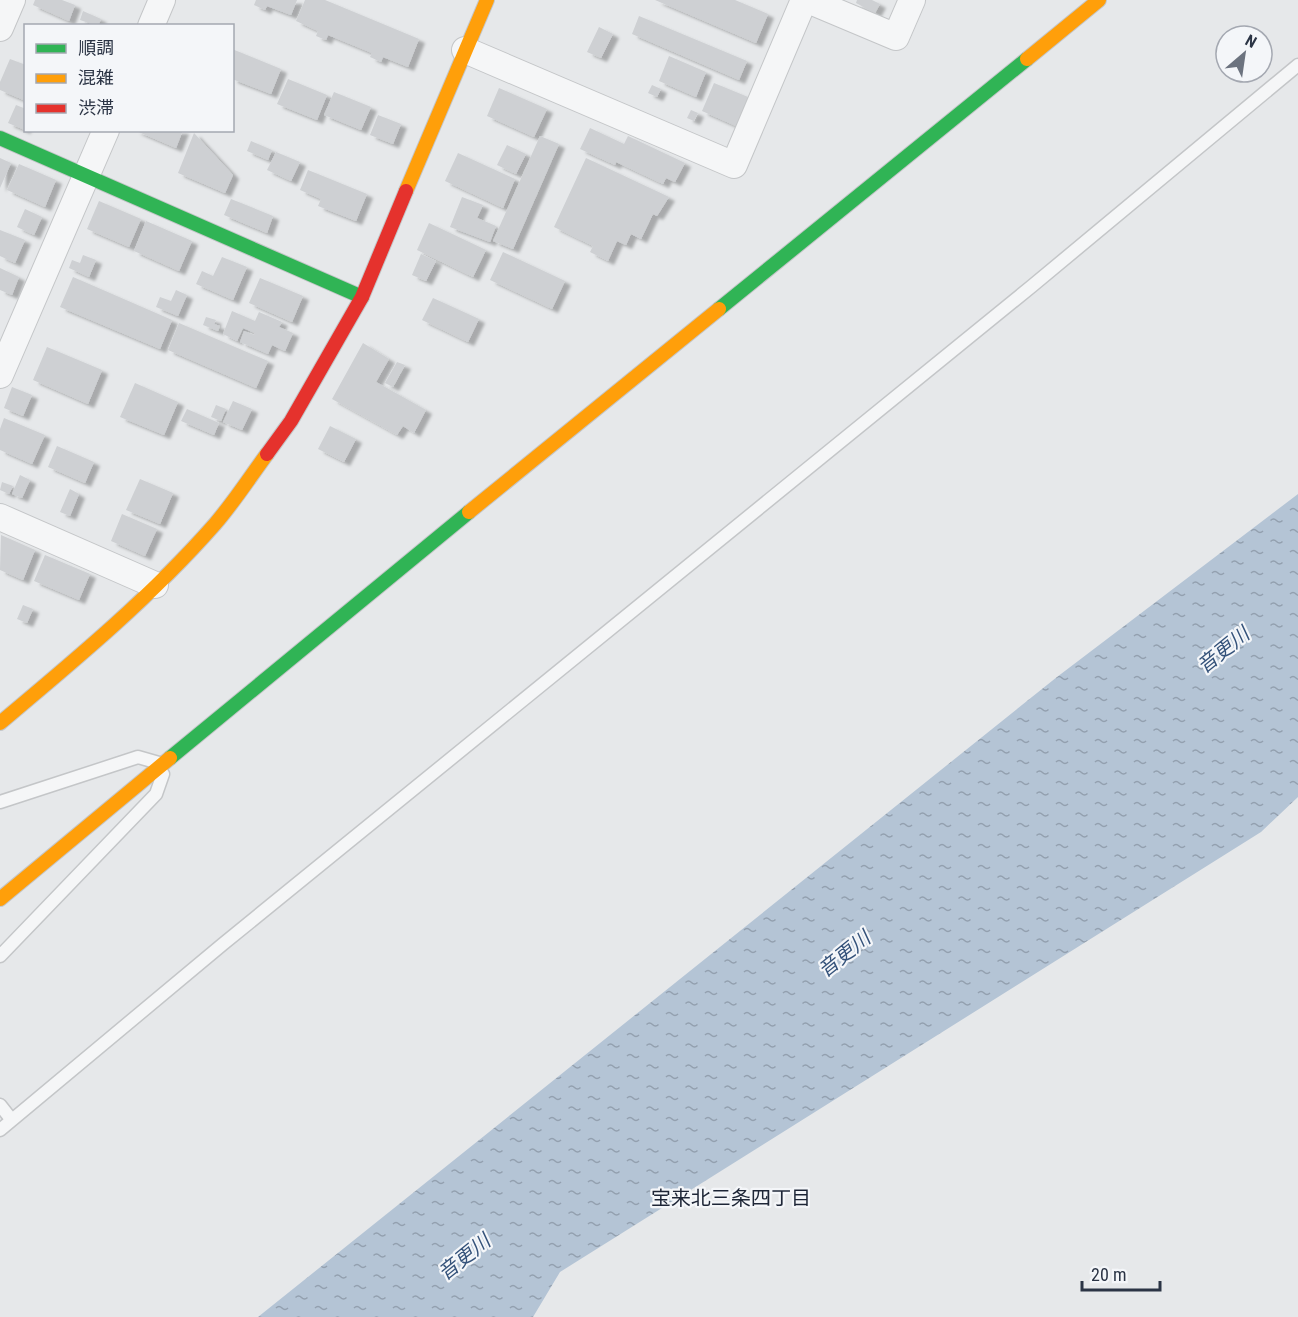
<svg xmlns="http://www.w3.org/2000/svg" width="1298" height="1317" font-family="'Roboto Condensed','Noto Sans JP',sans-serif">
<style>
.water{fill:url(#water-ripples)}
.building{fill:#ced0d3;filter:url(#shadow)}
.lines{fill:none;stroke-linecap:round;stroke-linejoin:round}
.lane-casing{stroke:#c4c6c8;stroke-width:15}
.street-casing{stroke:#c4c6c8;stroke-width:28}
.fast-casing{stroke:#c4c6c8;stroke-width:16}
.slow-casing{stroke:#c4c6c8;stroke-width:16}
.jam-casing{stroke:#c4c6c8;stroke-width:16}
.lane{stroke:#f5f6f7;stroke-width:12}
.street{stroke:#f5f6f7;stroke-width:26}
.fast{stroke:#30b455;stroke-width:14}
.slow{stroke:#ff9f0a;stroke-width:14}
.jam{stroke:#e5322d;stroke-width:14}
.labels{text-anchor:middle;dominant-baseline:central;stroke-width:4.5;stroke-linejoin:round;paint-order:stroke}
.water-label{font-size:20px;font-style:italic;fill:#34527a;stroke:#f4f6f9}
.neighbourhood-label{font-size:20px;fill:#1d2536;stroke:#f4f6f9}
</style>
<defs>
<pattern id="water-ripples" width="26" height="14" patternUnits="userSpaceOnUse" patternTransform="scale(1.5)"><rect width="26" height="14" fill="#b4c4d5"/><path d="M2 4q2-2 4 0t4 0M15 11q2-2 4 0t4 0" fill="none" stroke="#93a0af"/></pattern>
<filter id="shadow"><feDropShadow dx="6" dy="4" stdDeviation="1.5" flood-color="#0004"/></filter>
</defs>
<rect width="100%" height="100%" fill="#e6e8ea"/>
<path class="water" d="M1298,494v303l-37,35 -701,440 -27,45h-275l799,-640z"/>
<g class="building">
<path d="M35,0h27l13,5 -6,16 -36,-16z"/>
<path d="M256,0h41l-6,15 -24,-9 -2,4 -11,-5z"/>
<path d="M305,0h20l94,39 -11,28 -25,-10 -2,5 -11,-5 2,-4 -44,-18 -2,5 -10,-4 2,-5 -22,-10z"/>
<path d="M655,0h80l33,14 -12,29z"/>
<path d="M857,0h15l8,4 -5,9 -19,-10z"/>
<path d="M83,11l18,8 -3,7 -18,-6z"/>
<path d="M639,16l108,45 -8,19 -107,-46z"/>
<path d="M599,27l14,7 -12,24 -14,-6z"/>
<path d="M232,49l49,20 -10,25 -39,-15z"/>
<path d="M669,56l37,16 -10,25 -37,-16z"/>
<path d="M10,59l16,6v36l-26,-11v-8z"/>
<path d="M288,79l39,16 -10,25 -40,-16z"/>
<path d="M714,83l34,14 -12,29 -34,-15z"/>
<path d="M652,85l9,4 -4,8 -9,-4z"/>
<path d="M499,88l48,21 -13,28 -47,-21z"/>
<path d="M334,92l37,15 -10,23 -37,-15z"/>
<path d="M16,105l10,4 -1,21 -17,-7z"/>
<path d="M691,110l7,3 -4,8 -7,-3z"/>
<path d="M378,115l23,9 -8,20 -23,-9z"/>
<path d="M590,128l34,16 4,-8 57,27 -10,19 -9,-4 -3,6 -47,-22 -1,3 -35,-16z"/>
<path d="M134,130h49l-7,18z"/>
<path d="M194,133l39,42 -8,18 -47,-20z"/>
<path d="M540,136l19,8 -46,105 -20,-8z"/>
<path d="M251,141l21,9 -4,10 -21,-9z"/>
<path d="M507,145l19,9 -10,20 -19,-9z"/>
<path d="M276,152l24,10 -9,19 -24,-11z"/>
<path d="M458,153l57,26 -12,29 -58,-27z"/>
<path d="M0,158l11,5 -11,25z"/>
<path d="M586,158l83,39 -12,19 -4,-2 -12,25 -10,-5 -5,11 -9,-4 -9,20 -18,-9 3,-6 -39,-19z"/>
<path d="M19,164l37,16 -11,27 -38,-17z"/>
<path d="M308,170l59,24 -11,27 -38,-15 3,-7 -21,-9z"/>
<path d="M462,197l21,8 -6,13 19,8 -6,16 -40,-15z"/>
<path d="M231,199l42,17 -6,17 -43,-18z"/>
<path d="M99,201l42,18 -12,28 -42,-18z"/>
<path d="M25,209l17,8 -8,18 -17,-8z"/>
<path d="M146,221l46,20 -13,30 -45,-20z"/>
<path d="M429,223l57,27 -13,27 -56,-27z"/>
<path d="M0,230l25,10 -10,23 -15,-7z"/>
<path d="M503,252l62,29 -13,28 -62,-29z"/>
<path d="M421,254l15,7 -10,20 -14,-6z"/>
<path d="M83,255l13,5 -7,17 -20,-9 3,-8 8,3z"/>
<path d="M222,257l25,10 -14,33 -37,-16 6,-13 11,5z"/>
<path d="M0,268l19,9 -7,18 -12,-5z"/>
<path d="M73,277l99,43 -12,29 -100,-42z"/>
<path d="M260,278l43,18 -11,26 -43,-19z"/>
<path d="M176,290l11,5 -9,21 -22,-9 4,-10 11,4z"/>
<path d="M433,298l46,21 -11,23 -46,-22z"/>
<path d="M232,311l23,10 4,-9 23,10 -3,5 14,6 -8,18 -13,-6 -4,9 -28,-12 4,-11 10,4 1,-2 -12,-5 -6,13 -14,-7z"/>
<path d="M206,317l10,3 -2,4 6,2 -2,5 -15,-6z"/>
<path d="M179,323l89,38 -12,27 -88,-38z"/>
<path d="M363,343l26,16 -13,23 50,28 -12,23 -11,-7 -6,9 -65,-36z"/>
<path d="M47,347l55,23 -14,34 -55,-24z"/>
<path d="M397,362l8,3 -12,22 -8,-4z"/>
<path d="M135,383l43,19 -14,33 -44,-18z"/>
<path d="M12,387l20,8 -9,21 -19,-8z"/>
<path d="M233,401l19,8 -10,21 -19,-8z"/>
<path d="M216,405l10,4 -5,12 -10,-4z"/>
<path d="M187,409l32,14 -5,12 -33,-14z"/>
<path d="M4,418l41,17 -13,29 -32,-14v-21z"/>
<path d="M330,426l26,13 -12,23 -26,-13z"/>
<path d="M57,446l37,16 -9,21 -37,-16z"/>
<path d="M20,475l10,5 -8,18 -10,-4z"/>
<path d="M140,479l33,14 -13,31 -34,-14z"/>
<path d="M2,482l11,4 -4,8 -9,-4z"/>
<path d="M70,489l9,5 -9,22 -10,-4z"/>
<path d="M122,514l35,15 -12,27 -34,-15z"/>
<path d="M1,535l34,15 -12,30 -23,-10z"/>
<path d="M45,555l45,19 -11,26 -45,-19z"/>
<path d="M23,605l10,4 -6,14 -10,-4z"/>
</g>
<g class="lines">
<g class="lane-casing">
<g id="lane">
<path d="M0,802l138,-45 21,6"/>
<path d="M0,956l156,-162 7,-20"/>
<path d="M0,1105l11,14"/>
<path d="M0,1130l223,-186 809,-658 266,-221"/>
</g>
</g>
<g class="street-casing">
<g id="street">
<path d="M808,0l88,37 16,-37"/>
<path d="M151,26l11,-26"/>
<path d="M0,28l12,-28"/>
<path d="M465,50l269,115 70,-165"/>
<path d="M0,375l106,-245"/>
<path d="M0,517l155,68"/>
</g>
</g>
<g class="fast-casing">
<g id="fast">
<path d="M0,138l362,159"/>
<path d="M719,309l308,-250"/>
<path d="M170,758l299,-246"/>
</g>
</g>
<g class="slow-casing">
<g id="slow">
<path d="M1027,59l72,-59"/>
<path d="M406,191l81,-191"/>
<path d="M469,512l250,-203"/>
<path d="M0,723c74,-62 151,-126 215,-199 19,-22 35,-47 52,-70"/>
<path d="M0,899l170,-141"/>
</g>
</g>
<g class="jam-casing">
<path id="jam" d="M267,454l24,-33 71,-124 44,-106"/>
</g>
<use href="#lane" class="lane"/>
<use href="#street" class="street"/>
<use href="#fast" class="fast"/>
<use href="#slow" class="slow"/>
<use href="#jam" class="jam"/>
</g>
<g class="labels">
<g class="water-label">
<text transform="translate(1223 650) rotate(-39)">音更川</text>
<text transform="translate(844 954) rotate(-39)">音更川</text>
<text transform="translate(464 1257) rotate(-39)">音更川</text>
</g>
<g class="neighbourhood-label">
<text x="731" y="1198">宝来北三条四丁目</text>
</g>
</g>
<rect x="24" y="24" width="210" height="108" fill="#f4f6f9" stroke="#a4a8b1" stroke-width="1.5"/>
<rect x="36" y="44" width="30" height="9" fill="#30b455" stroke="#a4a8b1" stroke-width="1.5"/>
<text x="78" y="54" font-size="18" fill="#2b3445">順調</text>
<rect x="36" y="74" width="30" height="9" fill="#ff9f0a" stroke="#a4a8b1" stroke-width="1.5"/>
<text x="78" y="84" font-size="18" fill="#2b3445">混雑</text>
<rect x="36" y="104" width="30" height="9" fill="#e5322d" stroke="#a4a8b1" stroke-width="1.5"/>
<text x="78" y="114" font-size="18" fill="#2b3445">渋滞</text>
<g transform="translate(1244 54) rotate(29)"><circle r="28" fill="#f4f6f9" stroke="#a4a8b1" stroke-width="1.5"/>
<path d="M0-4.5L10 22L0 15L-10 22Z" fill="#6c737f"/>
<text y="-9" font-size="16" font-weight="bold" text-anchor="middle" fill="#2b3445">N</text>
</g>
<path d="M1082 1281v9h78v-9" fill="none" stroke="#2b3445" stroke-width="3"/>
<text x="1091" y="1281" font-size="18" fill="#2b3445" stroke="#f4f6f9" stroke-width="4.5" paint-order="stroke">20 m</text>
</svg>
